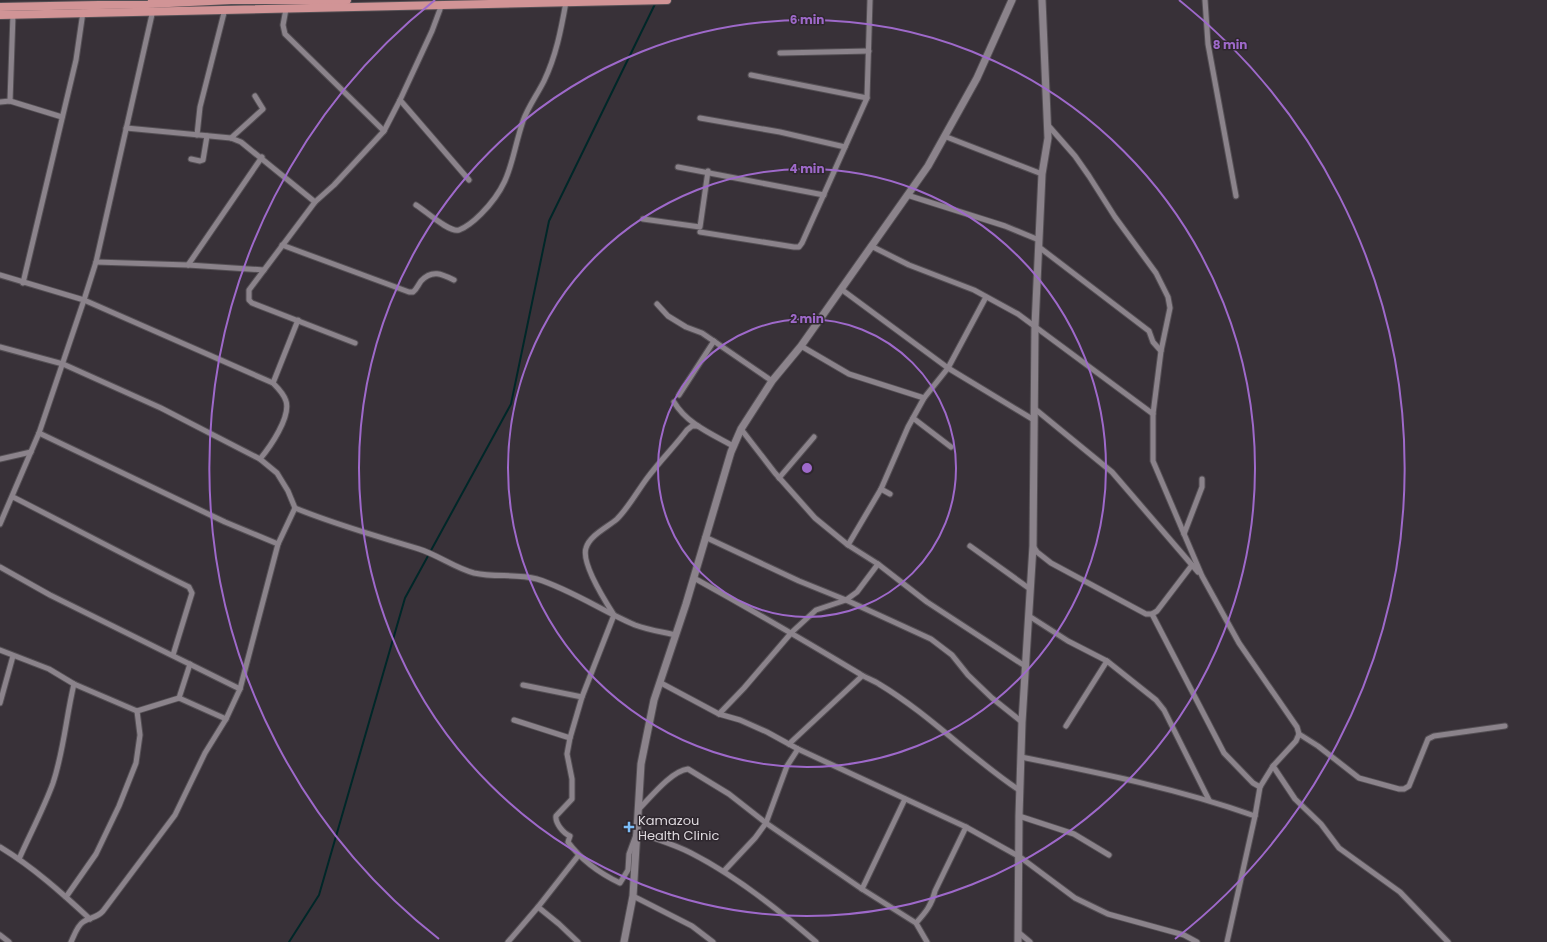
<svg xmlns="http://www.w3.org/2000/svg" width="1547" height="942" font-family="Poppins,sans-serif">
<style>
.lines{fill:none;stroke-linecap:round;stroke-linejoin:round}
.stream{stroke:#002728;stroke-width:2}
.minor-casing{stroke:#544f54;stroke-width:7}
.tertiary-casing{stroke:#544f54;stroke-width:9}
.primary-casing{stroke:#544f54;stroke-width:10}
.minor{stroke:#8b838b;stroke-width:5}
.tertiary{stroke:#8b838b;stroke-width:7}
.primary{stroke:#d19496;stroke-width:8}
.ring{fill:none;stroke:#9e69ca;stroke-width:2}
.poi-dot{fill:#7dbef9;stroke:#2e272e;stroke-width:1.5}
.labels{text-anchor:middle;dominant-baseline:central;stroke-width:3;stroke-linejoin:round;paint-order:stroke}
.poi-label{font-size:13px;fill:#ded9de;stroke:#2e272e;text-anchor:start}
.centre{fill:#9e69ca;stroke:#2e272e;stroke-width:2}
.ring-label{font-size:12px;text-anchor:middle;font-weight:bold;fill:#9e69ca;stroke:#2e272e;stroke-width:3;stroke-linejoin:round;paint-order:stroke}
</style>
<rect width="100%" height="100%" fill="#383138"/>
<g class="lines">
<path class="stream" d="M289,942l30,-47 86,-297 106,-194 38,-183 107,-219"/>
<g class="minor-casing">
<g id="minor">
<path d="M1205,0l3,44 28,152"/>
<path d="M286,9l-3,16 2,9 99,97"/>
<path d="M153,10l-57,252 -12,38 189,83c5,5 11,11 13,18 5,16 -16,46 -26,58"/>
<path d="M780,53l89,-2"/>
<path d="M751,75l116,23"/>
<path d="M400,100l69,80"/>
<path d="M10,101l3,-87"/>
<path d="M0,102l10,-1 52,16"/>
<path d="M700,118l80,14 65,15"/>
<path d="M1047,124l28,32 14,20 26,41 41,56 12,24 2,11 -9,43"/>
<path d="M126,128l105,10 10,4 74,60"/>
<path d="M197,135l3,-28 25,-98"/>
<path d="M944,136l98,38"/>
<path d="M231,138l31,-28 1,-1 -8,-13"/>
<path d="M191,159l9,2 3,-1 4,-24"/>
<path d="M678,167l146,28"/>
<path d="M907,195l98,31 34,14"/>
<path d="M416,205c10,6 33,28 43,25 8,-3 17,-11 22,-16 32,-32 29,-54 42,-93 5,-14 14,-26 21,-40 12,-25 17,-51 22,-79"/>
<path d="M643,219l57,8 8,-56"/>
<path d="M700,232l94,15h5l3,-4 65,-145 3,-98"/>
<path d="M282,245l127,47h4c4,-3 5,-7 8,-11 11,-12 21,-7 33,-1"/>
<path d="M871,246l38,19 65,25 44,24 135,100"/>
<path d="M1039,247l110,84 4,11 8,9 -8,63v47l49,115 37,67 58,84 2,7 -3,7 -23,25 -13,21 -5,29 -28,126"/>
<path d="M96,262l92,3 76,5"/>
<path d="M188,265l74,-108"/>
<path d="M0,275l84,25 -45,133 -39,91"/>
<path d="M23,283l53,-223 7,-48"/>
<path d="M841,289l107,79 86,52"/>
<path d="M657,304l11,12 18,11 16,6 70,48"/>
<path d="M355,343l-103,-40 -3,-3v-10l66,-88 19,-17 50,-54 16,-31 32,-69 10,-27"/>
<path d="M801,346l48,28 75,24"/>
<path d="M0,347l63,17 98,44 99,51 17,14 11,18 7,17c41,17 82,28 124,41 19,6 36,19 55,24 22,5 41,0 63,6 35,11 65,32 98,46 13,5 28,7 41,10"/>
<path d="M273,383l25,-63"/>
<path d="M679,395l35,-54"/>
<path d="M674,402c13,22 38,32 59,44"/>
<path d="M1035,409l77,63 86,100"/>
<path d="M913,418l38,29"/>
<path d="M698,426h-6l-5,4c-12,16 -27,31 -39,47 -10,13 -19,30 -31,42 -9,8 -27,16 -31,29 -5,15 19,53 28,67l-32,82 -12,41 -3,16 5,25v20l-16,17c-1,7 7,17 14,20l-2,6c14,19 31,31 52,41l8,-13 1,-16 8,-22c18,7 37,12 54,21 45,23 87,56 125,89"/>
<path d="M741,429l34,44 40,45 33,27 30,19 49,38 98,64"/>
<path d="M39,433l186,89 53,22"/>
<path d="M0,459l31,-7"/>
<path d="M779,478l35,-41"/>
<path d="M881,489l9,5"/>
<path d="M13,497c59,30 117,61 176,90l3,6 -19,62"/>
<path d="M1184,534l18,-47v-8"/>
<path d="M705,537l94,44 47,19 85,39 21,16 16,20 24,23 30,24"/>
<path d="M848,545l33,-56 27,-62 16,-29 24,-30 38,-71"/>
<path d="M970,546l60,43"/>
<path d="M1033,546l4,6 14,11 95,51h6l5,-3 35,-46"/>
<path d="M0,567l50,28 190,94"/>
<path d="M694,578c56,31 111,63 166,96 6,4 13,6 19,10 50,30 92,74 140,106"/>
<path d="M1152,614l72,139 29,30 7,4"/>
<path d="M1029,616l39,25 39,20 49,39 8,10 45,90"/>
<path d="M0,650l49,19 25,15 63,27 42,-13 11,-34"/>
<path d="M661,683l58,31 21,6 27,12 31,17 168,78 54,30 55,41 33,16 76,21 13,7"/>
<path d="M523,685l59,12"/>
<path d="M179,698l47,21"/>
<path d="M0,703l13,-47"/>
<path d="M719,714l25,-26 48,-56 24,-22 30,-10 11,-8 21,-28"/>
<path d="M514,720l56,18"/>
<path d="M1066,726l41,-65"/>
<path d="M1299,734l19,12 41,32 40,11h5l5,-3 19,-47 6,-3 71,-10"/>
<path d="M789,744l73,-68"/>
<path d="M1021,757c79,16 158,32 234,59"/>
<path d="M1273,766l22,33 26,25 18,24 61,44 48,50"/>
<path d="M638,810c12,-12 33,-39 50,-41l41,25 37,29 96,66 54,34 11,19"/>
<path d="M1019,816l55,18 35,21"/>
<path d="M0,847c33,20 62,46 90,72"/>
<path d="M19,859c11,-25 25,-51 34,-76 11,-33 13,-66 21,-99"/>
<path d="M724,871l31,-33 11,-15 21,-57 11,-17"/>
<path d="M862,889l43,-90"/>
<path d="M633,896l59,30 21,16"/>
<path d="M66,897l30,-43 23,-48 17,-43 4,-28 -3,-24"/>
<path d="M538,907l21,17 19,18"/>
<path d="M916,923c9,-10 16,-18 19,-32l31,-64"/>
<path d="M1018,932l12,10"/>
<path d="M0,935l9,7"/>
<path d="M71,942c3,-6 6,-16 12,-20 7,-5 14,-4 20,-11l72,-96 30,-62 21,-34 14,-30 38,-145 17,-36"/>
<path d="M508,942l30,-35 40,-51"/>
</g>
</g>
<g class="tertiary-casing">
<g id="tertiary">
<path d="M624,942l9,-46 8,-132 13,-64 32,-96 45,-152 10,-23 31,-48 29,-35 127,-180 49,-88 35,-78"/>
<path d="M1018,942l1,-126 3,-94 11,-176 2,-220 7,-152 6,-36 -6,-138"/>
</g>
</g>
<g class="primary-casing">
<g id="primary">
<path d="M0,7l148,-3 83,-4h116"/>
<path d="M0,15l667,-15"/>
</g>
</g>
<use href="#minor" class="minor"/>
<use href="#tertiary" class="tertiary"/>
<use href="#primary" class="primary"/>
</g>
<g class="ring">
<circle cx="807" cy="468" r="149"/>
<circle cx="807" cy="468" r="299"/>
<circle cx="807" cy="468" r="448"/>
<path d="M439 939A598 598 0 0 1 435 0M1179 0A598 598 0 0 1 1175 939"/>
</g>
<path class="poi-dot" d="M627 821h4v4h4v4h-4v4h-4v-4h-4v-4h4z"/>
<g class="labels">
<g class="poi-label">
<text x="638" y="820">Kamazou<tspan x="638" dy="15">Health Clinic</tspan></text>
</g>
</g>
<circle cx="807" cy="468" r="6" class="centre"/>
<g class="ring-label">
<text x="807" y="24">6 min</text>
<text x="1230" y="49">8 min</text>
<text x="807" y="173">4 min</text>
<text x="807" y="323">2 min</text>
</g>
</svg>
